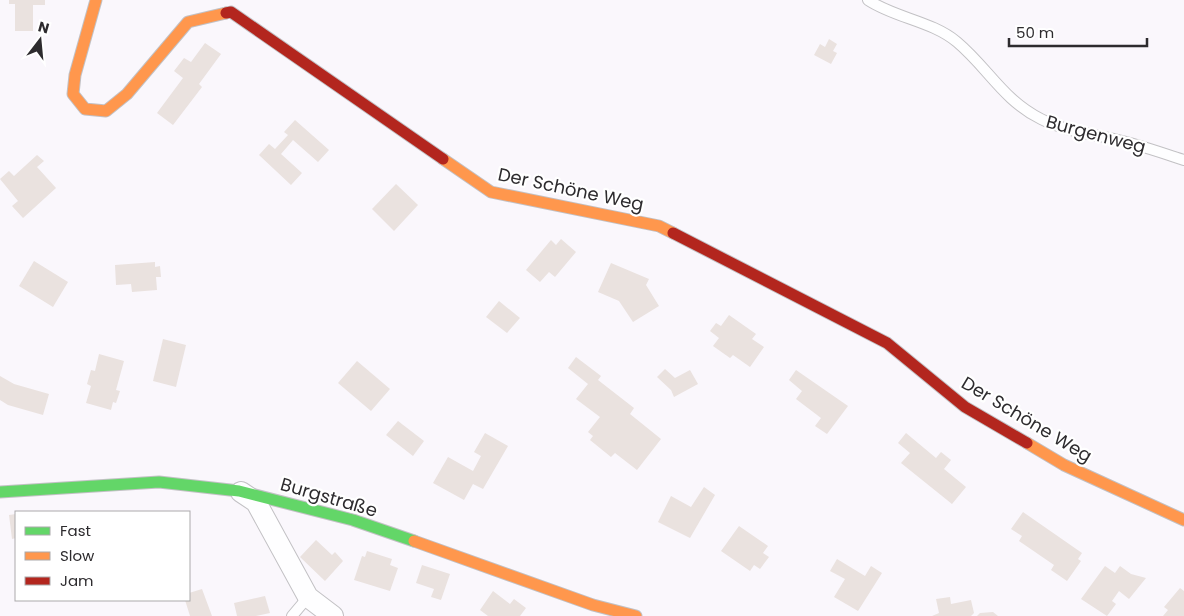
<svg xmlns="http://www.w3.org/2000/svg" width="1184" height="616" font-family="Poppins,sans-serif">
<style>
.building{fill:#eae2df}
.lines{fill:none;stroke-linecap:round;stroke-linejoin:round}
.lane-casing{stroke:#c2c1c4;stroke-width:12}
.street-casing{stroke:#c2c1c4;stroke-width:22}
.fast-casing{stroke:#c2c1c4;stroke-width:13}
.slow-casing{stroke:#c2c1c4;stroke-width:13}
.jam-casing{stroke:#c2c1c4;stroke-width:13}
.lane{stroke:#fefeff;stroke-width:10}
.street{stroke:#fefeff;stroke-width:20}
.fast{stroke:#63d668;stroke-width:11}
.slow{stroke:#ff974d;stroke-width:11}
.jam{stroke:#b3261e;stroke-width:11}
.labels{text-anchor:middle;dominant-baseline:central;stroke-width:4.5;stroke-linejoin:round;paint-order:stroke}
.street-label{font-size:18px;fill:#2d2b2e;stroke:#fff}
</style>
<rect width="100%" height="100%" fill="#faf7fc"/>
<g class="building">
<path d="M9,0h36v5h-12v26h-18v-27h-6z"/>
<path d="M829,39l8,5 -4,7 4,2 -6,11 -17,-9 6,-11 5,3z"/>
<path d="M205,43l16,11 -22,30 3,3 -29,38 -16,-12 26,-35 -9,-7 10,-13 7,4z"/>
<path d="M295,120l34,30 -11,12 -25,-22 -12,14 21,19 -11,12 -32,-30 10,-11 6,5 13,-14 -4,-3z"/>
<path d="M37,155l7,6 -7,6 19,21 -33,30 -11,-12 6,-5 -18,-22 9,-8 5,5z"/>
<path d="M396,184l22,21 -24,26 -22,-22z"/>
<path d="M561,239l15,13 -21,25 -6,-5 -9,10 -14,-12 25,-30 5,5z"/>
<path d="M34,261l34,21 -15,25 -34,-21z"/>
<path d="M155,262v5l5,-1 1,11h-5l1,13 -25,2 -1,-8 -15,1 -1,-20z"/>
<path d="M611,263l38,16 -3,6 13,21 -26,16 -14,-21 -21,-9z"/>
<path d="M499,301l21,17 -13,15 -21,-16z"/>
<path d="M729,315l27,19 -4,5 12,8 -14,20 -17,-12 -3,3 -17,-12 6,-8 -9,-7 6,-8 5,3z"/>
<path d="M163,339l23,6 -10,42 -23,-6z"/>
<path d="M99,354l25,7 -8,29 4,1 -4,12 -3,-1 -2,8 -25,-7 5,-17 -4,-2 4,-14 4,1z"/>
<path d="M576,357l25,19 -3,4 36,28 -4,6 31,25 -24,31 -22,-17 -4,4 -21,-17 3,-4 -5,-4 12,-15 -24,-18 12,-15 -20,-16z"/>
<path d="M357,361l33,28 -19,22 -33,-28z"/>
<path d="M665,369l10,9 15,-8 8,14 -24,13 -3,-7 -14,-13z"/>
<path d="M796,370l52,36 -21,28 -12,-8 6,-8 -25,-19 6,-8 -13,-11z"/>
<path d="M0,376l14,8 35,10 -6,21 -35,-10 -8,-5z"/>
<path d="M398,421l26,20 -11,15 -27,-21z"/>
<path d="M485,433l23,13 -25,43 -10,-5 -9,16 -31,-17 15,-26 25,14 8,-15 -7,-4z"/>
<path d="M906,433l30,25 5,-6 10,8 -7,9 22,18 -14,17 -51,-41 9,-10 -12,-10z"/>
<path d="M704,487l11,8 -25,43 -32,-16 13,-26 20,11z"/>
<path d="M1023,512l59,41 -4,6 3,2 -14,20 -16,-11 3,-5 -35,-24 3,-5 -11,-7z"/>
<path d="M16,514v24l-4,1 -3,-24z"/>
<path d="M739,526l29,20 -5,7 6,4 -9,12 -6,-4 -4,6 -29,-20z"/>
<path d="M316,540l16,15 3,-3 8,9 -18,20 -25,-24z"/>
<path d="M367,551l25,8 -2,6 8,3 -8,23 -36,-11 8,-24 3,1z"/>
<path d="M837,559l28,17 6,-10 11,7 -24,38 -24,-14 11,-18 -15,-8z"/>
<path d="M422,565l28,9 -9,26 -10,-3 3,-8 -18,-6z"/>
<path d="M1105,566l10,7 5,-7 11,8 15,4 -17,21 -10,-8 -7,10 4,3 -9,12 -26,-17z"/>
<path d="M1180,588l4,3v25h-21l5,-6 -4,-3z"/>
<path d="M202,589l10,27h-22l-5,-16h4v-7z"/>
<path d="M493,591l17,13 4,-5 12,9 -6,8h-32l-8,-6z"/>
<path d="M265,596l5,17 -14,3h-19l-3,-13z"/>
<path d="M950,597l1,7 20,-4 3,13 -3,3h-39l7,-3 -3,-14z"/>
<path d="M993,612l5,4h-21l3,-3z"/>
</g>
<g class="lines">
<g class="lane-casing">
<g id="lane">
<path d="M868,0c27,18 64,21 89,42 31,26 46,58 84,77 23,12 52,15 77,21 22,5 44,13 66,20"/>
<path d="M292,616l16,-19"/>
</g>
</g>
<g class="street-casing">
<path id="street" d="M241,492l15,10 52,95 25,19"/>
</g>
<g class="fast-casing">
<path id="fast" d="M0,492l159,-10 80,9 114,29 61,21"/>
</g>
<g class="slow-casing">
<g id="slow">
<path d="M96,0l-21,75 -2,19 12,15 21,2 21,-17 61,-72 38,-9"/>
<path d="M443,159l48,33 168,34 14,7"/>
<path d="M1027,443l37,22 120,55"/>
<path d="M414,541l179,64 43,11"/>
</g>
</g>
<g class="jam-casing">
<g id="jam">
<path d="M226,13l5,-1 212,147"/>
<path d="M673,233l214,110 78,64 62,36"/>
</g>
</g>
<use href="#lane" class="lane"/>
<use href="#street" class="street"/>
<use href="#fast" class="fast"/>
<use href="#slow" class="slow"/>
<use href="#jam" class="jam"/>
</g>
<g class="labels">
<g class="street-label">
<text transform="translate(1096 134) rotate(15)">Burgenweg</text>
<text transform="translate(571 189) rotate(12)">Der Schöne Weg</text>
<text transform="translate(1027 419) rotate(31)">Der Schöne Weg</text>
<text transform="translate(329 497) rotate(16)">Burgstraße</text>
</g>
</g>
<rect x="15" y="511" width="175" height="90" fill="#ffffff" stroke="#abaaab"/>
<rect x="25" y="527" width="25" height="8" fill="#63d668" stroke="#abaaab"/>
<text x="60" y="536" font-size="15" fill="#2d2b2e">Fast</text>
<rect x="25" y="552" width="25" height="8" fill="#ff974d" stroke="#abaaab"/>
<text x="60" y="561" font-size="15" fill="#2d2b2e">Slow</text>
<rect x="25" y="577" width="25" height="8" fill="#b3261e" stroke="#abaaab"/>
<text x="60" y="586" font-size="15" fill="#2d2b2e">Jam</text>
<g transform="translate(40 40) rotate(16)" stroke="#ffffff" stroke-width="4" paint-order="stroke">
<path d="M0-4L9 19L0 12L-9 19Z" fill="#2d2b2e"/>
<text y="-8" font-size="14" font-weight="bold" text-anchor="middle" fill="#2d2b2e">N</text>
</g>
<path d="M1009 38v8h138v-8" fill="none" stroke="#2d2b2e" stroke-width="2.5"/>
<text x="1016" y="38" font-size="15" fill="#2d2b2e" stroke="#ffffff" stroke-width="4" paint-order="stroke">50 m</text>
</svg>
